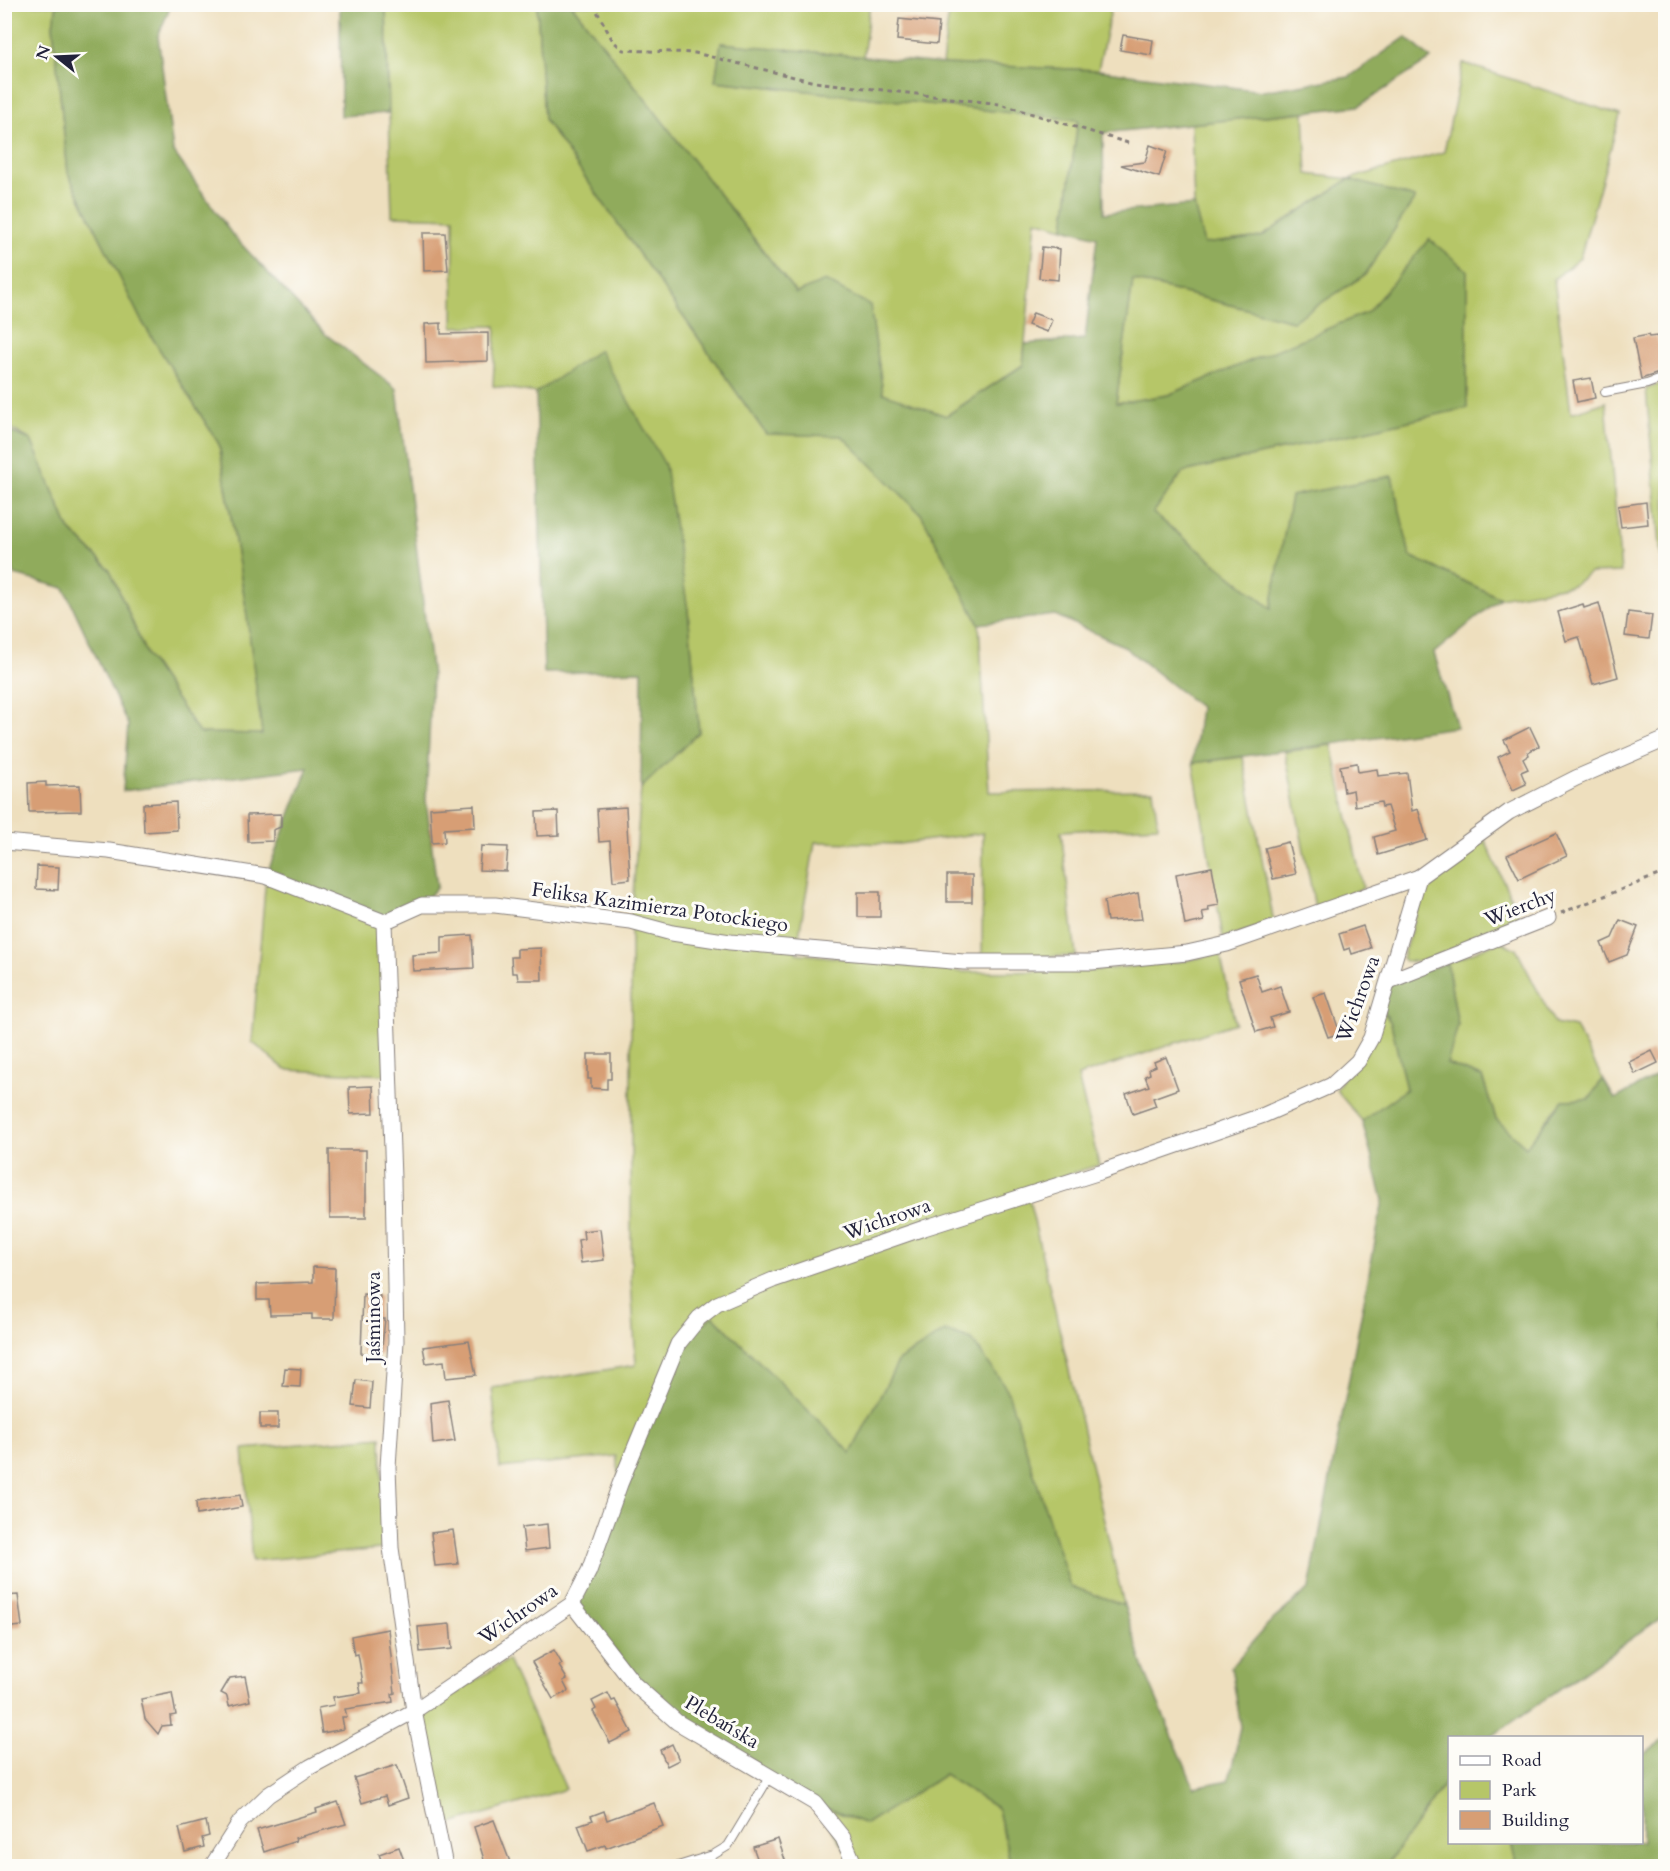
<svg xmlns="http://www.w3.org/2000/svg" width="1670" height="1871" font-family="Cardo,serif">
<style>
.green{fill:#b6c668;stroke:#6c7452;stroke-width:1.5}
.forest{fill:#90ab5c;stroke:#59664c;stroke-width:1.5}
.building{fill:#d79e74}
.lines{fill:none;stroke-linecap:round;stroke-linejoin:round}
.service-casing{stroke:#88807c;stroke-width:10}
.minor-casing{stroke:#88807c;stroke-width:17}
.path{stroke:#88807c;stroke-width:3;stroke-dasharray:4.5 4.5;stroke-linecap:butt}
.service{stroke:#fff;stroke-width:8}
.minor{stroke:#fff;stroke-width:15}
.labels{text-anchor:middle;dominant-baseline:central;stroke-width:6;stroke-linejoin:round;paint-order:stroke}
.street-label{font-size:20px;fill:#22223b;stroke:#fdfcf7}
</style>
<rect width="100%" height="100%" fill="#fdfcf7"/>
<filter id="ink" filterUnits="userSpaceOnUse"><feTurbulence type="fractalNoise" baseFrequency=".0167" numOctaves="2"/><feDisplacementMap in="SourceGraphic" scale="12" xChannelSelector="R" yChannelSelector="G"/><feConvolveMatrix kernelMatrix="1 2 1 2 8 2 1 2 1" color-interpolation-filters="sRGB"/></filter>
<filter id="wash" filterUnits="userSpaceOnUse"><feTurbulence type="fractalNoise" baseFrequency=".008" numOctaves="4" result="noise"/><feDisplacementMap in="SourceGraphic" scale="24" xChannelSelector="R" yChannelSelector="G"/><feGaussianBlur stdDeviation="1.35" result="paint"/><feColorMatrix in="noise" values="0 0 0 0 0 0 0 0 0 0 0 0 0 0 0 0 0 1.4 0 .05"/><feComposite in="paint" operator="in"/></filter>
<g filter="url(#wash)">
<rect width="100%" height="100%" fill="#eedfbe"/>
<g class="green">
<path d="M5,5h52l-4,20 15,148 73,147 78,124 26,157 18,133 -64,-1 -52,-77 -37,-86 -41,-41 -38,-89 -26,-15z"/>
<path d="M386,5h151l7,114 222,315 76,1 79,79 58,110 10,168 164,-2 5,36 -97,5 15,125 -94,1 1,-124 -84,11 -84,-2 -19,111 166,19 126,-1 97,-10 35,-8 15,70 -157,53 21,89 -73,22 98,418 -54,-19 -16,-46 -155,-180 -48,93 -138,-137 -93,168 -4,-28 -116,12 -8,-80 144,-23 -5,-85v-358l10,-134 58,-56 -11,-122 -88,-259 -64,42 -43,-7 3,-60 -43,1 1,-109 -62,-2z"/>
<path d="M572,5h298l-7,52 -142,-14 -6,38 363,39 -14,108 -28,-8 -13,145 -77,51 -63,-22 -13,-89 -74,-12z"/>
<path d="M950,5h162l-14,65 -156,-6z"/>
<path d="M1463,63l157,52 -40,143 -26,21 17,134 35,-11 15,170 -31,1 -17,12 -73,13 -90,-42 -18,-79 -121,131 -118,-95 30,-41 284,-64 -37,-169 -62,73 -200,83 -52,9 17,-124 160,41 122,-122 -66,-20 -88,58 -57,7 -10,-39 -3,-81 113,-12 3,62 42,5 95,-27z"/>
<path d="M1665,382l1,173 -5,2 -15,-168z"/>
<path d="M1332,745l31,143 -48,20 -30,-156z"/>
<path d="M1243,757l31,166 -51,15 -30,-175z"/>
<path d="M1483,836l39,87 -102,39 -15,-1 -3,-3 26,-78z"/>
<path d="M266,876l118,46 1,153 -99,-5 -34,-28z"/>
<path d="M1500,941l16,8 39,75 20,4 28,51 -14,20 -26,1 -37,47 -30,-28 -14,-42 -35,-13 11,-39 -11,-62z"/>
<path d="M1384,1012l7,11 15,66 -44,32 -26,-31z"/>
<path d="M381,1437l2,67 8,44 -139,13 -9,-112z"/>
<path d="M508,1660l58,129 -121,37 -25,-111z"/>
<path d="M944,1774l54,35 13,57h-156l-40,-63 51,21z"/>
<path d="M1449,1777l1,65 61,1 6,23h-131z"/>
</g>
<g class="forest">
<path d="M57,5h114l-13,31 15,115 58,82 93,100 73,56 35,287 -6,124 11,87 -15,18 -38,17 -118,-46 42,-108 -185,23 5,-66 -64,-137 -50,-13 -9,-30 -1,-116 27,11 38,89 41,41 37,86 52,77 63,1 -17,-133 -26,-157 -78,-124 -73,-147 -15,-148z"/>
<path d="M340,5h46l2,108 -47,3z"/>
<path d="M537,5h35l224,288 29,-12 45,24 13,88 63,23 77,-51 2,-21 60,-5 12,-102 -33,-9 14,-108 -363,-39 6,-38 221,21 156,6 164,21 87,-14 57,-40 25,22 -72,47 -256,27 1,80 90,-8 10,39 57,-7 88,-58 66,19 -50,77 -72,46 -160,-41 -17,123 52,-8 200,-83 61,-73 38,31v138l-284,64 -30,41 118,95 20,-112 101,-20 18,80 90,42 -66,55 23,74 -264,36 7,-56 -77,-61 -68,-31 -76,9 -58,-110 -79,-78 -76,-2 -222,-315z"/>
<path d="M599,350l66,115 23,145 11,122 -58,56 1,-117 -98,2 -8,-280z"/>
<path d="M1447,963l11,62 -11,39 35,13 14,42 30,28 37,-47 26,-1 14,-20 12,20 50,-28v544l-174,122 -41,1 -1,39 -63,89h-375l-13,-57 -54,-34 -78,49 -51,-21 -138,-81 -105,-118 106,-260 35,-28 138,137 48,-93 46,-29 27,9 35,49 63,197 54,19 20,64 50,118 35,-7 12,-53 -10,-60 37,-43 41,-35 74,-389 -21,-79 44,-32 -15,-66 -10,-16 8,-26z"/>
<path d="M1665,1739v127h-148l-6,-23 131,-1v-87z"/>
</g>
<g id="blocks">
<g class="building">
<path d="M899,19l40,4 -2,21 -40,-4z"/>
<path d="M1123,35l30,5 -2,15 -31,-5z"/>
<path d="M1150,145l17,6 -8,26 -38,-12 24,-3z"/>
<path d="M423,233h22l3,37 -24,1z"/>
<path d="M1042,247l18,2 -2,31 -19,-2z"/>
<path d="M1033,313l19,7 -5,12 -19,-7z"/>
<path d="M441,323v11l47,-1v28l-62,2 -1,-39z"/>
<path d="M1648,335l1,2 8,-1 8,35 -24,8 -8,-41z"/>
<path d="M1591,378l4,20 -18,4 -4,-21z"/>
<path d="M1646,502l2,22 -27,3 -3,-21z"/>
<path d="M1599,603l19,74 -25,7 -14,-47 -13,4 -8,-29 25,-8 1,4z"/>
<path d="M1628,612l24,3 -3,24 -24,-3z"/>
<path d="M1530,727l9,19 -11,6 1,3 -6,4 5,10 -7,3 5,12 -13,6 -15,-33 12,-6 -6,-11z"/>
<path d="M1357,763l1,9 19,-3 1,7 29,-3 5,38 6,-2 9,31 -49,15 -4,-18 21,-6 -8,-25 -5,1 -1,-5 -26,4 -2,-16 -9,2 -4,-26z"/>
<path d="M46,782v4l34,-1 1,26 -52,1 -1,-29z"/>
<path d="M176,802l1,28 -33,2 -1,-28z"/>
<path d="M474,805l1,22 -31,2 1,13 -13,1 -2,-35z"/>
<path d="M626,807l4,72 -17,2 -3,-40 -11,1 -2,-33z"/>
<path d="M558,811l1,24 -22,1 -1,-24z"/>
<path d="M281,814v13l-8,3v11l-25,1 -1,-27z"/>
<path d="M1556,833l11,23 -48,23 -12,-24z"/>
<path d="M1288,842l8,32 -23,5 -8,-31z"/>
<path d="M481,846l27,1 -2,24 -27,-1z"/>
<path d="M37,866l22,1 -1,23 -22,-1z"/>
<path d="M1212,867l7,38 -11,2 1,4 -7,1 2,9 -19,4 -9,-51z"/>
<rect x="947" y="875" width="25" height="27"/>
<rect x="858" y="892" width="22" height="25"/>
<path d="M1138,893l4,26 -35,2 -3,-20z"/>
<path d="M1620,920l18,7 -11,28 -18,7 -8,-19 11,-5z"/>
<path d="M1363,926l8,22 -19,6 -2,-6 -6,2 -5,-16z"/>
<path d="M472,935l2,33 -61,3 -1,-16 30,-2v-16z"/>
<path d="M541,948l1,32h-24l-1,-7h-5l-1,-16h6v-8z"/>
<path d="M1256,974l6,18 18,-6 9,26 -19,6 3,9 -17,5 -17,-53z"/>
<path d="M1326,993l14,40 -12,4 -15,-40z"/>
<path d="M1652,1051l6,12 -23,11 -6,-12z"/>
<path d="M588,1054h23v25h-4v10l-16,-1v-9h-3z"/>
<path d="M1166,1057l12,32 -25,9 3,8 -23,8 -7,-20 23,-8 -4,-10 5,-2 -1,-5 7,-3 -2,-4z"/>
<path d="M373,1086l1,27 -24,1 -1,-27z"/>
<path d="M329,1150h37v68h-36z"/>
<path d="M600,1229l4,31 -23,3 -3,-23 6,-1 -1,-8z"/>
<path d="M313,1267l22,1 -1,51h-22v-5l-42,1 -1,-15h-12v-16l56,-2z"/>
<path d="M363,1294l17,2 -2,23h7l-4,36 -20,-2z"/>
<path d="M469,1341l7,34 -30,3 -2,-17 -18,2 -3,-16z"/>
<path d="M285,1368l16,1 -1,18 -17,-1z"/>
<path d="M356,1380l16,2 -2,26 -17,-2z"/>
<path d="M448,1400l7,41 -22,3 -3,-41z"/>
<rect x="260" y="1413" width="18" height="15"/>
<path d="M240,1495l2,12 -45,8 -1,-13z"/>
<path d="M547,1524l2,24 -24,3 -3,-24z"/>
<path d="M453,1530l5,34 -23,2 -4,-33z"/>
<path d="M18,1595l4,31 -18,2v-32z"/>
<path d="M450,1624l2,25 -32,3 -2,-25z"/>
<path d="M388,1629l7,64 -3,1 1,8 -48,7 2,8h-5l2,12 -22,4 -4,-25 16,-3 -1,-8 28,-4 -2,-10h4l-5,-29 -4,1 -3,-19z"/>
<path d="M554,1650l8,14 -3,2 8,13 -4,2 5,10 -15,8 -21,-37z"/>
<path d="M245,1676l5,25 -21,5 -2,-10 -6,-3 9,-15z"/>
<path d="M172,1693l4,22 -6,1 1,9 -9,1 -4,8 -13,-15 -4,-20z"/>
<path d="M608,1693l4,8 3,-1 17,32 -22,11 -17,-32 3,-2 -4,-8z"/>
<path d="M672,1744l7,16 -12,6 -7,-16z"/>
<path d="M397,1765l11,33 -20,7 -3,-9 -23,7 -8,-25z"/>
<path d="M338,1802l8,22 -51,14 1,3 -32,11 -7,-22 60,-18 -1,-3z"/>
<path d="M654,1803l9,23 -57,22 -1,-3 -17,6 -10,-26 15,-5 -2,-4 13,-5 3,9z"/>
<path d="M494,1820l16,42 -24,4 -12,-39z"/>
<path d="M206,1821l3,15 -7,2 2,9 -19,5 -6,-24z"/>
<path d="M778,1839l9,27h-27l-7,-19z"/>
<path d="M399,1847l7,19h-23l-4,-12z"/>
</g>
</g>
</g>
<g filter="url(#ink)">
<use href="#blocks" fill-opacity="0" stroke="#88807c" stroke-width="1.5"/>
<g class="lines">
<g class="service-casing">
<g id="service">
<path d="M1605,392l42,-8 19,-7"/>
<path d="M678,1866l35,-11 15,-9 42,-70"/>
</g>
</g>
<g class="minor-casing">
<g id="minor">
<path d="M4,842l105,9 157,25 118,46 38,-17h73l136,17 41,11 58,9 113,10 121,10h128l95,-9 40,-9 192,-67"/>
<path d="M384,922l9,257 3,162 -8,126 3,81 23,163 31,155"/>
<path d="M1389,981l159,-63"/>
<path d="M572,1604l62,80 43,38 138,81 28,35 12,28"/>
<path d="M212,1866l28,-44 28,-27 42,-28 104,-56 158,-107 17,-33 31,-87 58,-140 21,-26 18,-14 56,-24 151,-52 176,-56 164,-57 68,-30 26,-24 13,-23 48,-161 90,-65 67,-34 90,-39"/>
</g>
</g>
<g class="path">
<path d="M593,4l20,37 10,9 72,3 120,29 185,22 128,39"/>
<path d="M1561,913l105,-41"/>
</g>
<use href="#service" class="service"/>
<use href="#minor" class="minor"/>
</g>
</g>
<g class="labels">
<g class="street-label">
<text transform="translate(660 907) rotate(8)">Feliksa Kazimierza Potockiego</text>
<text transform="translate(1520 907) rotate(-21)">Wierchy</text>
<text transform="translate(1358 999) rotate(-70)">Wichrowa</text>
<text transform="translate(887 1219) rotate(-19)">Wichrowa</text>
<text transform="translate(373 1317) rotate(-90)">Jaśminowa</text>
<text transform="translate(518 1614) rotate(-35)">Wichrowa</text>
<text transform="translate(722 1722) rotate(31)">Plebańska</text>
</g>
</g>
<rect width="1670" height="1871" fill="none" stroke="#fdfcf7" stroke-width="24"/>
<rect x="1448" y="1736" width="195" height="108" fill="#fdfcf7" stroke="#a5a5ac" stroke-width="1.5"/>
<rect x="1460" y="1756" width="30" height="9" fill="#ffffff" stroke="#a5a5ac" stroke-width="1.5"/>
<text x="1502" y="1766" font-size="18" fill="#22223b">Road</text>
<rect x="1460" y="1781" width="30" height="18" fill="#b6c668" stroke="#a5a5ac" stroke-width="1.5"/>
<text x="1502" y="1796" font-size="18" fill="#22223b">Park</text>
<rect x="1460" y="1811" width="30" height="18" fill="#d79e74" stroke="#a5a5ac" stroke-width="1.5"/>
<text x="1502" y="1826" font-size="18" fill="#22223b">Building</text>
<g transform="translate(57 57) rotate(288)" stroke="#fdfcf7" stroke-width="4.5" paint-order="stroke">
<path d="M0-4.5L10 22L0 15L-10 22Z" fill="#22223b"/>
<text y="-9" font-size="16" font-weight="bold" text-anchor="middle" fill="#22223b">N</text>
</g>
</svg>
